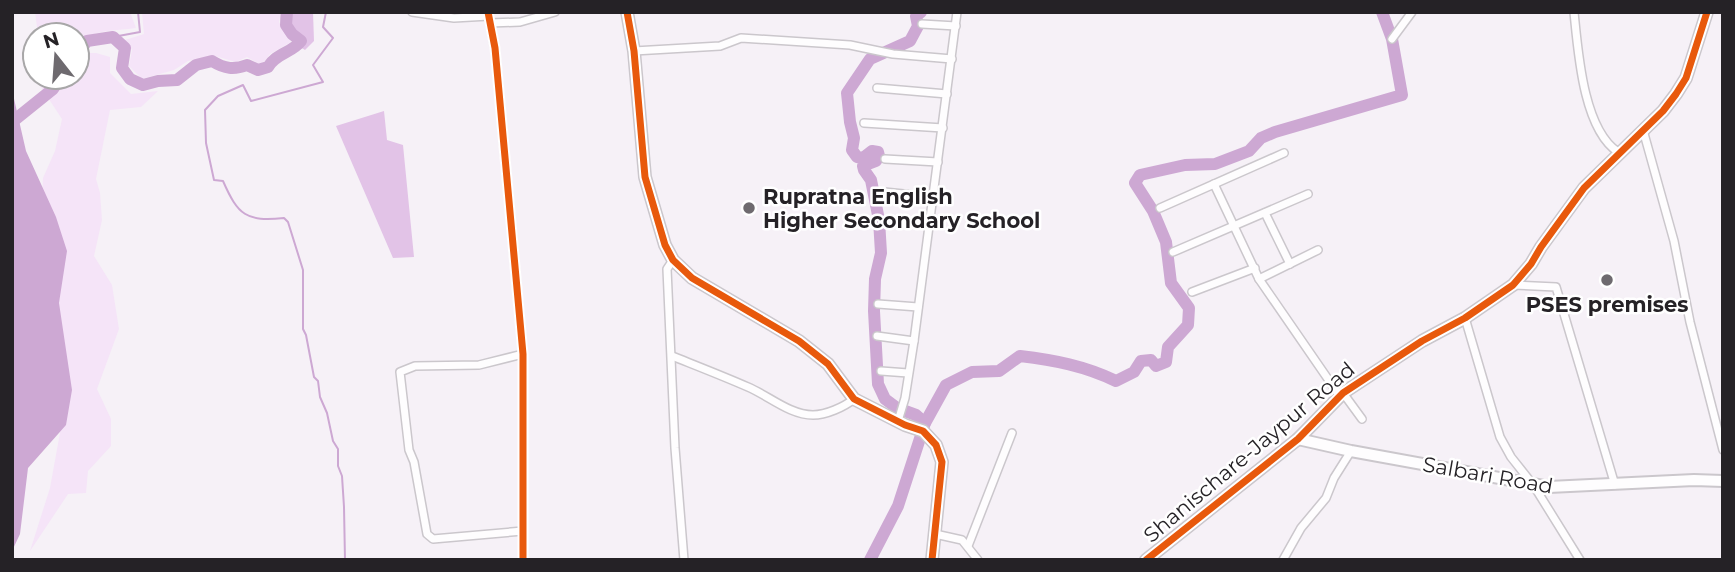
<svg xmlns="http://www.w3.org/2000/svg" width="1735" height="572" font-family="Montserrat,sans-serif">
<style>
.green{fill:#f5e4f8}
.forest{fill:#e2c3e7}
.water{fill:#cda8d3}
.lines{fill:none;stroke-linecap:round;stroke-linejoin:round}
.stream{stroke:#cda8d3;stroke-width:2}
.river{stroke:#cda8d3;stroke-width:12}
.street-casing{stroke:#cbc7cc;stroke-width:10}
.secondary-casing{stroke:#cbc7cc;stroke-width:14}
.street{stroke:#fefdfe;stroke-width:7}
.secondary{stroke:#fefdfe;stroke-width:10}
.cycleway-casing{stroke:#fff;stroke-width:11}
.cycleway{stroke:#e8590c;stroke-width:7}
.poi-dot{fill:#6e6a6f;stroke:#fff;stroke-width:2.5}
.labels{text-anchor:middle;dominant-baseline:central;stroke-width:5;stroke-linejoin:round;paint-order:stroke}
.poi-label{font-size:21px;font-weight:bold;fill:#252226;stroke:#fff;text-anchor:start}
.street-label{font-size:21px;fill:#252226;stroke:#fff}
</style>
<rect width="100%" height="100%" fill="#f6f1f7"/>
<g class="green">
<path d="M35,12h95l6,16c-19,3 -47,1 -59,17v-10h-39z"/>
<path d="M142,12h139l-2,10 12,20 -21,12 -5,7 -6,3 -12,-7 -11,5 -21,-6 -27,5 -14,9 -32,9 -13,-13 3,-16 -7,-10 19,-6z"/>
<path d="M77,53h19l14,4v16l21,21 27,-3 -17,16 -31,3 -14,69 4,14 2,27 -8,36 18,29 7,44 -22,60 14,30v27l-23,25 -2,22 -18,1 -38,57 20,-63 15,-83 -25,-172 3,-55 12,-27 7,-32 -25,-38v-4h40z"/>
</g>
<g class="forest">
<path d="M281,12h32l1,29 -9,9c-15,-9 -28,-19 -24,-38z"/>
<path d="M384,111l3,29 16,5 11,112 -21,1 -57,-132z"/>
</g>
<path class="water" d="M12,90l14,61 30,66 11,34 -8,52 13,87 -6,35 -38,43 -8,66 -8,17z"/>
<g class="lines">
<g class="stream">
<path d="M326,12l-3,15 10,11 -20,27 10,17 -72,19 -8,-16 -25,11 -13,14 1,33 8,37 9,1c15,34 23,41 61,37l4,4 15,48v59l3,6 8,42 4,4 2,16 7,16 6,28 5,8v17l4,10 2,31 1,53"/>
<path d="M113,37l27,-5 -2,-20"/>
</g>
<g class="river">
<path d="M921,12l-5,4 2,10 -8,15 -40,18 -23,34 3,29 4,16 -2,12 5,7 6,1 9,-7 6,1 1,4 -3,5 -13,5 1,4 7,10 8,40 2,33 -6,26 -1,32 4,73 7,15 12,9 19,7 9,8"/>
<path d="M77,54l10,-13 26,-4 12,11 -3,20 8,11 13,6 15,-4 19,-1 19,-15 16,-4c13,8 22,9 35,4l11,5 10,-3c8,-14 24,-14 33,-26l-9,-7 -6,-9 1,-13"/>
<path d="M12,122l41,-33 8,-12"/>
<path d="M870,560l28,-54 27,-83 21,-38 26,-13 27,-1 21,-15c34,4 65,10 96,25l18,-9 7,-11 10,-1 5,6 10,-4 2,-15 20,-22 1,-17 -18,-25 -5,-41 -13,-31 -18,-28 5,-8 45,-10 30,-1 34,-13 12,-13 14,-6 127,-37 -10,-56 -10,-27"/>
</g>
<g class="street-casing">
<g id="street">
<path d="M412,12l42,6 35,-2"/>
<path d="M488,12l7,36 28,306v206"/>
<path d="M1574,12c4,39 9,117 44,140"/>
<path d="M490,23l30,-1 35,-10"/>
<path d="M922,24l34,2"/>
<path d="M1392,39l20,-27"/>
<path d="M634,51l86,-5 21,-8 109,7 43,9 59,5"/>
<path d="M877,88l70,6"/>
<path d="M864,123l79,5"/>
<path d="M1643,130l31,111 16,81 33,128"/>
<path d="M885,159l53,3"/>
<path d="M1214,184l45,95 80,116"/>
<path d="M884,192l49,5"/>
<path d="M1160,208l124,-55"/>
<path d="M1265,213l25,51"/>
<path d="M1173,252l135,-58"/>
<path d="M673,260l-6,9 8,179 9,112"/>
<path d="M1259,279l59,-29"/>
<path d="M1513,285l43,2 59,198"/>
<path d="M1192,292l63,-24"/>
<path d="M878,304l40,3"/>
<path d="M1465,318l35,119 11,20 23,29 46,74"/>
<path d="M877,336l37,5"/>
<path d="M523,354l-44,11 -64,1 -15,6 9,78 5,12 13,72 6,5 90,-8"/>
<path d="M672,356c25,10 51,20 76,31 21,9 42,28 65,28 13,0 31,-8 41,-16"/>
<path d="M881,371l27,2"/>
<path d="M1343,393l19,26"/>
<path d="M898,421l7,-23 9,-57 43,-329"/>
<path d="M935,534l27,6 16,20"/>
<path d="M968,546l44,-113"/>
<path d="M1283,560l18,-32 25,-30 8,-20 17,-27"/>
</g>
</g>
<g class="secondary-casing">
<g id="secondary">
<path d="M627,12l7,39 11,126 20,68 8,15 19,18 107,63 29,23 26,35 51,26 18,6 13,14 6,17 -10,98"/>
<path d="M1298,439l53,12 198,36 145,-7 29,1"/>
<path d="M1146,560l152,-121 45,-46 79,-52 43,-23 48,-33 18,-21 10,-17 43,-59 79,-77 13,-17 10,-16 21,-66"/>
</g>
</g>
<use href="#street" class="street"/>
<use href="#secondary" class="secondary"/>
<g class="cycleway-casing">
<g id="cycleway">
<path d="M488,12l7,36 28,306v206"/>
<path d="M627,12l7,39 11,126 20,68 8,15 19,18 107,63 29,23 26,35 51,26 18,6 13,14 6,17 -10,98"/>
<path d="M1146,560l152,-121 45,-46 79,-52 43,-23 48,-33 18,-21 10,-17 43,-59 79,-77 13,-17 10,-16 21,-66"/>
</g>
</g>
<use href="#cycleway" class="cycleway"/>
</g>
<g class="poi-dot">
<circle cx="749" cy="208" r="7"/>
<circle cx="1607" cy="280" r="7"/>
</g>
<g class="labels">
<g class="poi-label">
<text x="763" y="196">Rupratna English<tspan x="763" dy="24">Higher Secondary School</tspan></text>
<text x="1607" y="304" text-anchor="middle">PSES premises</text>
</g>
<g class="street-label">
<text transform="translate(1249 452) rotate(-40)">Shanischare-Jaypur Road</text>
<text transform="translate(1488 475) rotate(10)">Salbari Road</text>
</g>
</g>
<rect width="1735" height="572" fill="none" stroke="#252226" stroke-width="28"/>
<g transform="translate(56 56) rotate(343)"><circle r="33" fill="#ffffff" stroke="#a8a7a8" stroke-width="2"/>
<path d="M0-5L12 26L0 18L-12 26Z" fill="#6e6a6f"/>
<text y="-10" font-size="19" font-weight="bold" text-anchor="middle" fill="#252226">N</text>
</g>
</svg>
